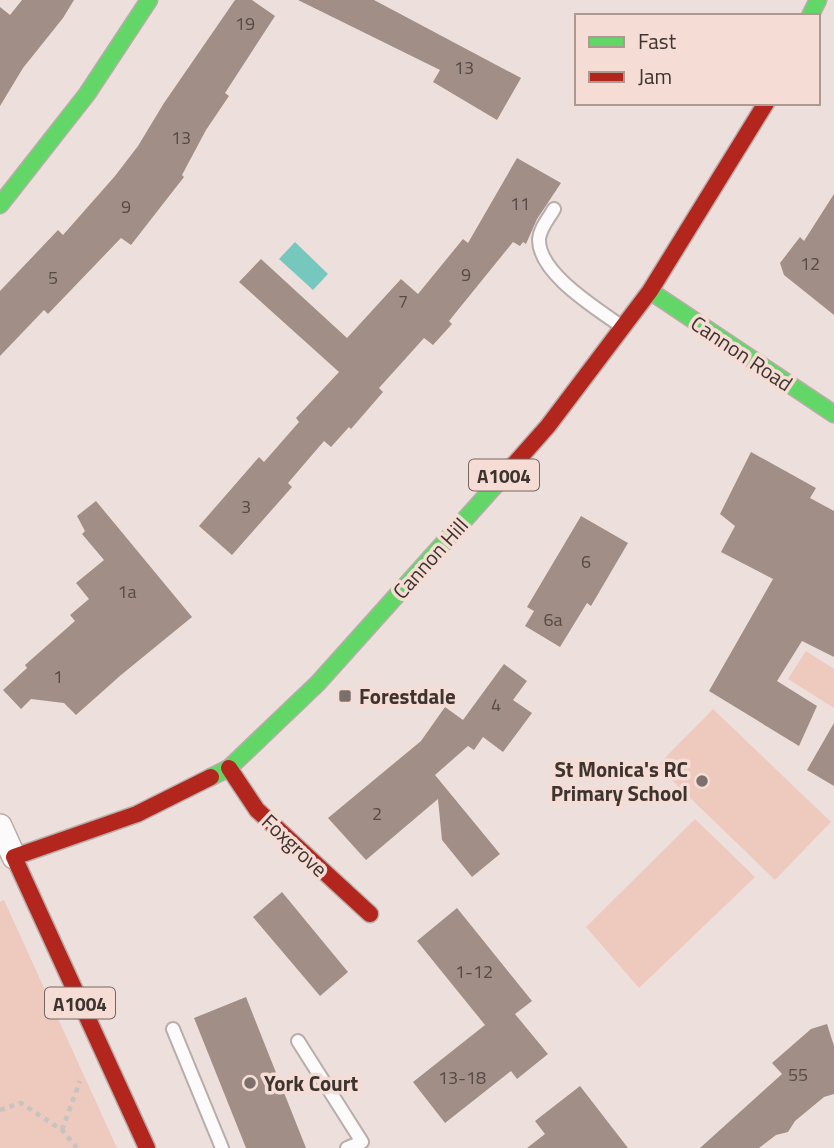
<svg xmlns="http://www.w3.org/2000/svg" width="834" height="1148" font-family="'Titillium Web',sans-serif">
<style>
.green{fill:#eec9bd}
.water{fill:#76c8bf}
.building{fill:#a18e86}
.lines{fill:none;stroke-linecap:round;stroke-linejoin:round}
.lane-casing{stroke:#b8adaa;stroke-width:16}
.street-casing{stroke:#b8adaa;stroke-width:26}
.fast-casing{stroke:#b8adaa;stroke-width:19}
.jam-casing{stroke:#b8adaa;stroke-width:19}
.path{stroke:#c7c3c0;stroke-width:4.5;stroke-dasharray:5 5;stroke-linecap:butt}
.lane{stroke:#fcfafa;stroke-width:12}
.street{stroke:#fcfafa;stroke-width:23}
.fast{stroke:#63d668;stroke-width:16}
.jam{stroke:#b3261e;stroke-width:16}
.poi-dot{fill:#7b706c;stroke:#f5dcd4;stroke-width:2.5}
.labels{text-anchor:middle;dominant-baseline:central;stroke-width:7;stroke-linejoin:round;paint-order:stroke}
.number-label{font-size:18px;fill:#564a46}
.shield{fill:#f5dcd4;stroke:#746661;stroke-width:2}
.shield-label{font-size:19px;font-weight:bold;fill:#3d3430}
.street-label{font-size:21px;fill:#3d3430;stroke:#f5dcd4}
.poi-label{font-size:21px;font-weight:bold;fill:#3d3430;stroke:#f5dcd4;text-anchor:start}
</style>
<rect width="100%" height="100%" fill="#ede0dc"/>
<g class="green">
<path d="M806,651l28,18v39l-46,-29z"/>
<path d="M713,709l118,113 -56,58 -118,-114z"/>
<path d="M695,819l60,58 -116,111 -53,-61z"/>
<path d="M4,900l113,248h-117v-246z"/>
</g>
<path class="water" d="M295,242l33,32 -15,16 -34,-31z"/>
<g class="building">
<path d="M22,0h52l-11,18 -40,50 -23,38v-99l10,8z"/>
<path d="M235,0h17l23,16 -50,77 4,3 -23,34 -24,45 2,2 -53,68 -10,-7 -73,76 -4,-4 -44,46v-65l58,-61 5,5 52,-59 23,-30 26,-43z"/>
<path d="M298,0h76l147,78 -24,42 -64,-38 7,-12z"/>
<path d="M517,158l44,25 -24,36 -11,25 -3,-2 -3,4 -7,-4 -64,79 3,3 -19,21 -9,-7 -45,50 4,4 -32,37 -2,-2 -18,20 -7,-6 -36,42 4,4 -60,68 -33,-29 60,-69 5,5 35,-40 -3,-4 43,-46 -100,-90 22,-23 86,79 54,-59 17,15 45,-55 5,4z"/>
<path d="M834,194v121l-50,-40 -4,-12 20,-26 4,4z"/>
<path d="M751,452l65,36 -6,10 24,13v146l-32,-16 -25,40 40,25 -18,40 -90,-55 64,-112 -52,-27 14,-26 -15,-12z"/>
<path d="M96,501l96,116 -71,58 -45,40 -12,-12 -33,-4 -10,10 -18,-19 24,-22 -2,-3 50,-44 -5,-6 19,-16 -13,-16 28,-23 -22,-26 3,-3 -8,-15z"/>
<path d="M581,516l47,27 -37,63 -4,-3 -27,44 -35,-21 9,-15 -7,-4z"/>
<path d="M504,664l23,17 -14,19 19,13 -29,39 -20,-15 -9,13 -6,-4 -33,29 65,79 -28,23 -30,-37 -4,-41 -72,61 -38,-42 93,-77 24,-34 18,13z"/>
<path d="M834,723v63l-27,-16z"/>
<path d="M282,892l66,80 -28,24 -67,-79z"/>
<path d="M457,908l75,93 -17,13 33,40 -31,25 -6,-8 -66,52 -32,-41 72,-57 -68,-84z"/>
<path d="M246,997l60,151h-60l-52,-130z"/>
<path d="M827,1024l7,22v48l-10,3 -29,24 -7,11 -12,3 -17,13h-59l82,-74 -10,-11 39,-34z"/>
<path d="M580,1086l48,62h-101l18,-14 -10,-13z"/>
</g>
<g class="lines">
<g class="lane-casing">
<g id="lane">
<path d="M554,209c-5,9 -14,19 -15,30 -1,34 57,69 82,87"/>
<path d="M173,1029l49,119"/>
<path d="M298,1041l64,101 -15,6"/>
</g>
</g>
<g class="street-casing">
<path id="street" d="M0,826l14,31"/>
</g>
<g class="fast-casing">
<g id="fast">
<path d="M810,16l8,-16"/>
<path d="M0,205l87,-111 62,-94"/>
<path d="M650,291l184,123"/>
<path d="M211,777l18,-9 89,-85 184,-205"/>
</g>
</g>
<g class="jam-casing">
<g id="jam">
<path d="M502,478l46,-52 102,-135 116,-188"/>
<path d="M229,768l28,42 113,104"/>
<path d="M147,1148l-133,-291 123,-43 74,-37"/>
</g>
</g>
<g class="path">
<path d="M0,1110l21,-7 41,27 15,18"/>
<path d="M62,1130l18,-49"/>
</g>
<use href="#lane" class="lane"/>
<use href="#street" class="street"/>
<use href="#fast" class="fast"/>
<use href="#jam" class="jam"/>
</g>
<g class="poi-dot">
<rect x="338" y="689" width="14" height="14" rx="3.5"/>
<circle cx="702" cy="781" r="7"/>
<circle cx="250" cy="1083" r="7"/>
</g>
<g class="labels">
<g class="number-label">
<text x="245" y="23">19</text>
<text x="464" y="67">13</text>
<text x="181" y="137">13</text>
<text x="520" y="203">11</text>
<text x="126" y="206">9</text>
<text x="810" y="263">12</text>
<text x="466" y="274">9</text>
<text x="53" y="277">5</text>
<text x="403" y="301">7</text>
<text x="246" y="506">3</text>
<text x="586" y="561">6</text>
<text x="127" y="591">1a</text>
<text x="553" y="619">6a</text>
<text x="58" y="676">1</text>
<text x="496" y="704">4</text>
<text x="377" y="813">2</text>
<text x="474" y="971">1-12</text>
<text x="798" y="1074">55</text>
<text x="462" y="1077">13-18</text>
</g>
<g class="shield">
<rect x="469" y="459.5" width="70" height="31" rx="5"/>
<rect x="45" y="987.5" width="70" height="31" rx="5"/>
</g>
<g class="shield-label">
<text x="504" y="475">A1004</text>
<text x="80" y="1003">A1004</text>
</g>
<g class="street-label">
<text transform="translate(742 353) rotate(34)">Cannon Road</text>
<text transform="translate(430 558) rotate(-48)">Cannon Hill</text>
<text transform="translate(295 845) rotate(43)">Foxgrove</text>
</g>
<g class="poi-label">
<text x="359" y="696">Forestdale</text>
<text x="688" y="769" text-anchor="end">St Monica's RC<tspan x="688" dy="24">Primary School</tspan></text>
<text x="264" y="1083">York Court</text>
</g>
</g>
<rect x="575" y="14" width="245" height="91" fill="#f5dcd4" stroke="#ab9992" stroke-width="2"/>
<rect x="589" y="37" width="35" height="10" fill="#63d668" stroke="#ab9992" stroke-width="2"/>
<text x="638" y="49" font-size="21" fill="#3d3430">Fast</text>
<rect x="589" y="72" width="35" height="10" fill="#b3261e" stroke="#ab9992" stroke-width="2"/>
<text x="638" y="84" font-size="21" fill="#3d3430">Jam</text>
</svg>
